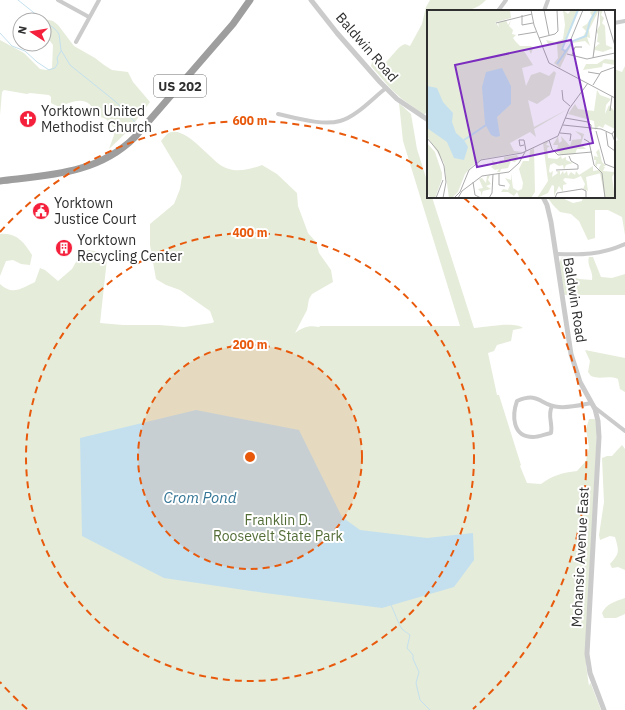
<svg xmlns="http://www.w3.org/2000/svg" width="625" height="710" font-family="'IBM Plex Sans',sans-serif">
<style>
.green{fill:#e5ecda}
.water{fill:#c4e0ee}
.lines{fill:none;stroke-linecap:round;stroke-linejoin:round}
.stream{stroke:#c4e0ee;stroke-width:1}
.minor{stroke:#cbcbcb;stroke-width:4}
.tertiary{stroke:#cbcbcb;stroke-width:5}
.trunk{stroke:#9e9e9e;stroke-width:7}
.ring{fill:none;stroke:#e8590c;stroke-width:2;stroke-dasharray:7 5}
.labels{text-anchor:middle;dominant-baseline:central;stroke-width:4;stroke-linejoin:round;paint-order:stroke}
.shield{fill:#fff;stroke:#6d6d6d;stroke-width:1}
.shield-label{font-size:13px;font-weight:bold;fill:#2e2e2e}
.street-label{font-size:14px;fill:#2e2e2e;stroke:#fff}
.poi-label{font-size:14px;fill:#2e2e2e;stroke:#fff;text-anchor:start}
.park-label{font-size:14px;fill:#536d37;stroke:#fff}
.water-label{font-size:15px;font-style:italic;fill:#357696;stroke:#fff}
.inset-river{fill:none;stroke:#c4e0ee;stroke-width:2}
.inset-road{fill:none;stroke:#ababab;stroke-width:1}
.view{fill:#7b2cbf;fill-opacity:0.15;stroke:#7b2cbf;stroke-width:2}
.inset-edge{fill:none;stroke:#2e2e2e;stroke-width:2}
.centre{fill:#e8590c;stroke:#fff;stroke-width:2}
.ring-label{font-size:12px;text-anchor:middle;font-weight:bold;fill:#e8590c;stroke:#fff;stroke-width:4;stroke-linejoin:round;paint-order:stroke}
</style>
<rect width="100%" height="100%" fill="#fff"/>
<g class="green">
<path d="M430,0h56c-14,16 -39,11 -58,11v99l-4,5 -22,-16 -11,-10 -20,-23 1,-4 3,-2 10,3c6,-5 13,-17 20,-19l5,2 12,-22 4,-17z"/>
<path d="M40,18l13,3 5,4 16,21 21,12 9,7 8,5 16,2 5,10 17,20 -21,28 -20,19 5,-14v-7l-8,-9 -11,-4c-5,-21 -22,-14 -36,-8l-8,-4v-6l-2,-2 -19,-2 -3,1 -23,-4 -2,2 -2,23v-75l24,13 16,16 6,1 6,-2 1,-23 -9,-12v-13h-5z"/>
<path d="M625,66v169l-3,-18 -14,-7h-13v28l-7,2 -9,-19 -8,-7 -11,-2 -7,-7 -6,-8h13l13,6 9,-2 1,-4h31v-55l4,-2 -4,-7v-64l8,3z"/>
<path d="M399,103l12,11 6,35 11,35v13h4l42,131c11,-1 42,-7 49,0l-10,2 -2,11 -14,4 -3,6 -6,2 9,42h2l22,70 -1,1 7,17 14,1c12,-9 21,-11 36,-13l9,-10 3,-14 -3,-18 3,-10h7l1,12 -11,234 3,21 1,-3 1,1 10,26h-601v-426c13,12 22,4 35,-2l5,-14 5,2 13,11 14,-12 8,-14 8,-5 12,2 7,7 -7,64 23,2h36l25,2 28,-4 2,-1 -4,-11 -30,-21 -14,-5 -10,-6 -6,-34v-21l24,-20 6,-15 2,-13 -21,-35c2,-2 4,-5 6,-7 18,-12 44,29 59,34 12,5 25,1 36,-3l15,9 20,19 1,13 10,27 8,9 3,11 12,17 2,12 -21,12 -3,5 -2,11 -12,23c8,-6 14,-8 24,-6l1,-1h140l-57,-185z"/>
<path d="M0,234c16,-2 24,8 32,21l-2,10 -9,-1 -8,-4 -7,1 -6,15z"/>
<path d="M562,257l5,4 4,15 8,3 13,1c2,-8 -6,-15 -3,-23h4l8,20 11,1 13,-4v21h-62l-4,-32z"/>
<path d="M585,350l40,8v34l-5,-3 -2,-10c-10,-4 -18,1 -27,-3l-3,-4 2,-11z"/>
<path d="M622,445l3,4v121l-7,-3 -6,1 -2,-4c10,-11 9,-13 5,-27l-5,-1 -10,4 -1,-5 5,-33 -2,-44 5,-2h5z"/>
<path d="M625,598v16l-9,4h-12l-2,-5c4,-9 14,-12 23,-15z"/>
</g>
<path class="water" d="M196,410l103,20 43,87 18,13 67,8 46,-5 1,27 -20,27 -72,21 -117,-15 -101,-15 -82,-42 -2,-98z"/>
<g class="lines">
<g class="stream">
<path d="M18,0l25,20"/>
<path d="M44,21l11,8 4,5 2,16 9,15 46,37 20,21"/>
<path d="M0,33l12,13 13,5 12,11 12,8 6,-2 3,-5 -1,-5 4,-7"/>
<path d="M391,605c3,6 8,20 11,24 3,3 6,4 8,6l-3,13 6,7v4l6,13 -3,11 4,17 10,10"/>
</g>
<g class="minor">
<path d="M58,0l31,17"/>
<path d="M498,11l8,-11"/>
<path d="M544,11l4,-11"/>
<path d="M614,23l11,-2"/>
<path d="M76,42l23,-42"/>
<path d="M278,114c18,4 45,12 62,7 16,-4 33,-23 46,-33"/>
<path d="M556,254c26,1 44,1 69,-10"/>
<path d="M552,406c-5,10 1,16 -1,27 -6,1 -12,4 -18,4 -21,0 -21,-22 -16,-36 23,-10 23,5 42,6 11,1 22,-2 32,-4"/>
<path d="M594,407l31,24"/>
</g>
<g class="tertiary">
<path d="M311,0l26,33 43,49 17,17 31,21"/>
<path d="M543,197l4,8 4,17 20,132 9,28 15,27 3,12 1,16 -12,217 3,19 14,37"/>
</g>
<path class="trunk" d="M0,181c49,-6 98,-7 135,-44l98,-113 17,-24"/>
</g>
<circle cx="250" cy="457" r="112" fill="#e8590c" fill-opacity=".12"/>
<g class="ring">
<circle cx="250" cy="457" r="112"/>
<circle cx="250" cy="457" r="224"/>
<path d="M27 709A336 336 0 0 1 0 682M0 232A336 336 0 0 1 426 171M464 198A336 336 0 0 1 473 709"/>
</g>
<defs>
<g id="church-disc" transform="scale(0.9)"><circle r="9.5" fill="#f4203c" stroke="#fff"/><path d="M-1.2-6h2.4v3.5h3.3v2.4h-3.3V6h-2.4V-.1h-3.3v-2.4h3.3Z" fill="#fff"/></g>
<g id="civic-disc" transform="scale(0.9)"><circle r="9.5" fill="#f4203c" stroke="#fff"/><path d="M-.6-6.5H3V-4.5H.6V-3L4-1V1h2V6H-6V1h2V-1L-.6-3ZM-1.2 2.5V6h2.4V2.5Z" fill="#fff"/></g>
<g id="building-disc" transform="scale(0.9)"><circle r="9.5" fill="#f4203c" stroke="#fff"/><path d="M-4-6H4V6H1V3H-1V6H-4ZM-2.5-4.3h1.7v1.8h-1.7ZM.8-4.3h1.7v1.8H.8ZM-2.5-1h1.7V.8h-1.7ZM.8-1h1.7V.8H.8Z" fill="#fff"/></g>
</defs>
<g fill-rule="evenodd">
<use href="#church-disc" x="28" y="119"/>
<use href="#civic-disc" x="41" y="211"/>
<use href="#building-disc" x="64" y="248"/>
</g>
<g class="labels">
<rect class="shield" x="154" y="75" width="52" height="22" rx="3"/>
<g class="shield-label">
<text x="180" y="86">US 202</text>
</g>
<g class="street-label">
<text transform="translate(367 47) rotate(49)">Baldwin Road</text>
<text transform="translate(575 300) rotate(81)">Baldwin Road</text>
<text transform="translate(580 557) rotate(-87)">Mohansic Avenue East</text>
</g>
<g class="poi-label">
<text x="41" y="111">Yorktown United<tspan x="41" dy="16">Methodist Church</tspan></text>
<text x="54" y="203">Yorktown<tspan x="54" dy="16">Justice Court</tspan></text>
<text x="77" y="240">Yorktown<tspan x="77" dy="16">Recycling Center</tspan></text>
</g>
<g class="park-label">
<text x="278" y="520">Franklin D.<tspan x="278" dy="16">Roosevelt State Park</tspan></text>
</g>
<g class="water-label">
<text x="200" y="497">Crom Pond</text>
</g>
</g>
<g transform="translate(427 10)">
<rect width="188" height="188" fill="#fff"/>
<path d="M0,0h83l1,8 -15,4 -1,4 1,-3 3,4 -1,-4 8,-3 2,5 3,-5 -2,6 4,4 -1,4 4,1 -3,3 3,4 4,4h11l2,2 -2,6 -2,-4 -5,1 9,14 -11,3 4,18 5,-11 9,-3 9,4 5,-5 2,2 -6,22 -13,9 -9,-4 6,27 34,-18 -34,20 2,8 -6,-5 -20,11 4,8 9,1 -40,7 -11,7 -7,8 -7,18 -6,6h-3l-5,-35 -17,-27zM136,0l5,4 3,-4h7l-17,39 2,2 7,-4 -10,21 -6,-5 4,-5 -1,-14h-9l-2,-4 9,2 8,-3 2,-14zM167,0h5l-10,20 1,8 -3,-1 3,9 -5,-5 -13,2 11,-6 3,-6 -4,-4 5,-3 5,-8 -2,-4zM173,0h3l-2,5 3,3 -2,5 3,3 1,19 7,3 -10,4 -8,-2 -1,4v-6l6,-5 -3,-1 1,-8 -2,-2 4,-7zM178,49l10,1v5l-12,-2 -1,4 -19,3 3,-6h11zM170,80l3,5 11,4 -5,6 -1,9 4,-9 6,7v17l-10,-5 -2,4 -4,-2 -4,4 -1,-9 -26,-7 7,-10 3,5 16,2zM148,121l9,3 -3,10 5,5h-9l-2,5 -13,1 -8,-4 3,-1 1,-5h-5l5,-9 1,7 3,-2 -1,-5 9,10 2,-6 9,-1v-3zM122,131l-3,4 4,1 -3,2 1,10 9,1 4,-3 1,3 4,-2v3l7,3 -7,2 -2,5 -1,-5 -4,1 -5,-3 -4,2 -1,6 1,2 3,-2 -1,6 6,-4 -2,-2h4v4l3,-4 1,3 3,-3 1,5 3,-4 4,3 1,-4 3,4 14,-9v5l6,-1 2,3 -15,4 2,14 -5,-2 2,-5 -4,-8 -7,3 -9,-1 -2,2 4,4 -4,1v7l-4,-6 -5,10v-10l-2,-1 -4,8 -11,5 11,-17 -5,-38zM0,133l8,9 7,21v6l-7,19h-5l-3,-6zM107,138l1,44 -4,6 -12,-1 -2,-5 -3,4 -6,-4h-7l2,-3 5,1 2,-5 -5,-7 6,2v-7l2,15 5,3 4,-2 1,-6 -4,-14 4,-8h6l1,-11zM172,139l3,13 4,4h-3l2,1 -2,4 12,1 -3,5 3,21h-10l-6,-30 2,-4h-4v3l-2,-2 1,-5h-2v-4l4,1 -2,-5zM90,145l2,3 -4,4 -4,-1 -3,7 -7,1 -1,3h-3l2,-3 -4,1 -4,-3 2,-2 -1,-5 6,5 2,-5h4v-3zM63,165l-2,5 3,4 -5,2 5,3 -8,2 -2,5v-4l-3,-3 5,-1 -4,-9 3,-1 4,5 1,-7z" fill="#e5ecda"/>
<path d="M75,58l9,18v18l-14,13 3,19 -4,1 -5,-2 -6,-11 -3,-37 4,-15zM0,76l10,2 6,14 10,11 -1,9 4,11 8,7 4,7 -4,13 -10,-2 -7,-16 -20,-14z" fill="#c4e0ee"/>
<path class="inset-river" d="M138,41l-3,-2 16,-39M130,54l16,-23 13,-5 4,-15 6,-11M37,130l22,-15"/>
<path class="inset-road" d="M104,0l3,15 15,38 66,35M117,0l5,25M177,0l11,36M95,5v10l11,-2M69,13l36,-9M91,25l18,-3M112,28l16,-4 3,-3 -1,-21M144,29l12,-29M140,44l20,5 28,-6M145,45l3,-8h7M166,48l6,-48M161,62l12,2M166,75l8,-13 14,-5M135,80l1,10 7,6M183,101l2,-15M138,108l23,4 3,3v5M136,115l38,4 11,5M169,121l9,33 10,4M179,122l2,14 7,5M133,123l11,1 -1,7M0,128l11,13 6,15 2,16 -3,16M157,129l5,3 5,23 8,8 3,25M122,130l3,9 6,6 34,-3M188,132l-3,-8 3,-4M97,135l-4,1 -1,-6h5l2,11M129,160l22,-1v-4l-7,-4 -2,-5M72,164v11l6,1M46,172l2,13 6,3M9,188l7,-18M27,188l6,-6 9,-22 12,-10 41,-7 36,-17 11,-27 19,-26M31,188l4,-7 20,-15 27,-4 10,-9 6,-11M62,188l3,-5 1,-19M128,188l2,-5 25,-4 4,2v7"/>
<path class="view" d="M144,30l22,103 -116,24 -22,-102z"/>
<rect width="188" height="188" class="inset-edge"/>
</g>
<circle cx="250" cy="457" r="6" class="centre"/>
<g class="ring-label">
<text x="250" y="125">600 m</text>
<text x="250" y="237">400 m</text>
<text x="250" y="349">200 m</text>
</g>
<g transform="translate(32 32) rotate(282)"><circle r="19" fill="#ffffff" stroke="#ababab"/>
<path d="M0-3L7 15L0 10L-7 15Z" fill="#f4203c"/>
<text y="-6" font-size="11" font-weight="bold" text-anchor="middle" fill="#2e2e2e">N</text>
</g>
</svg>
